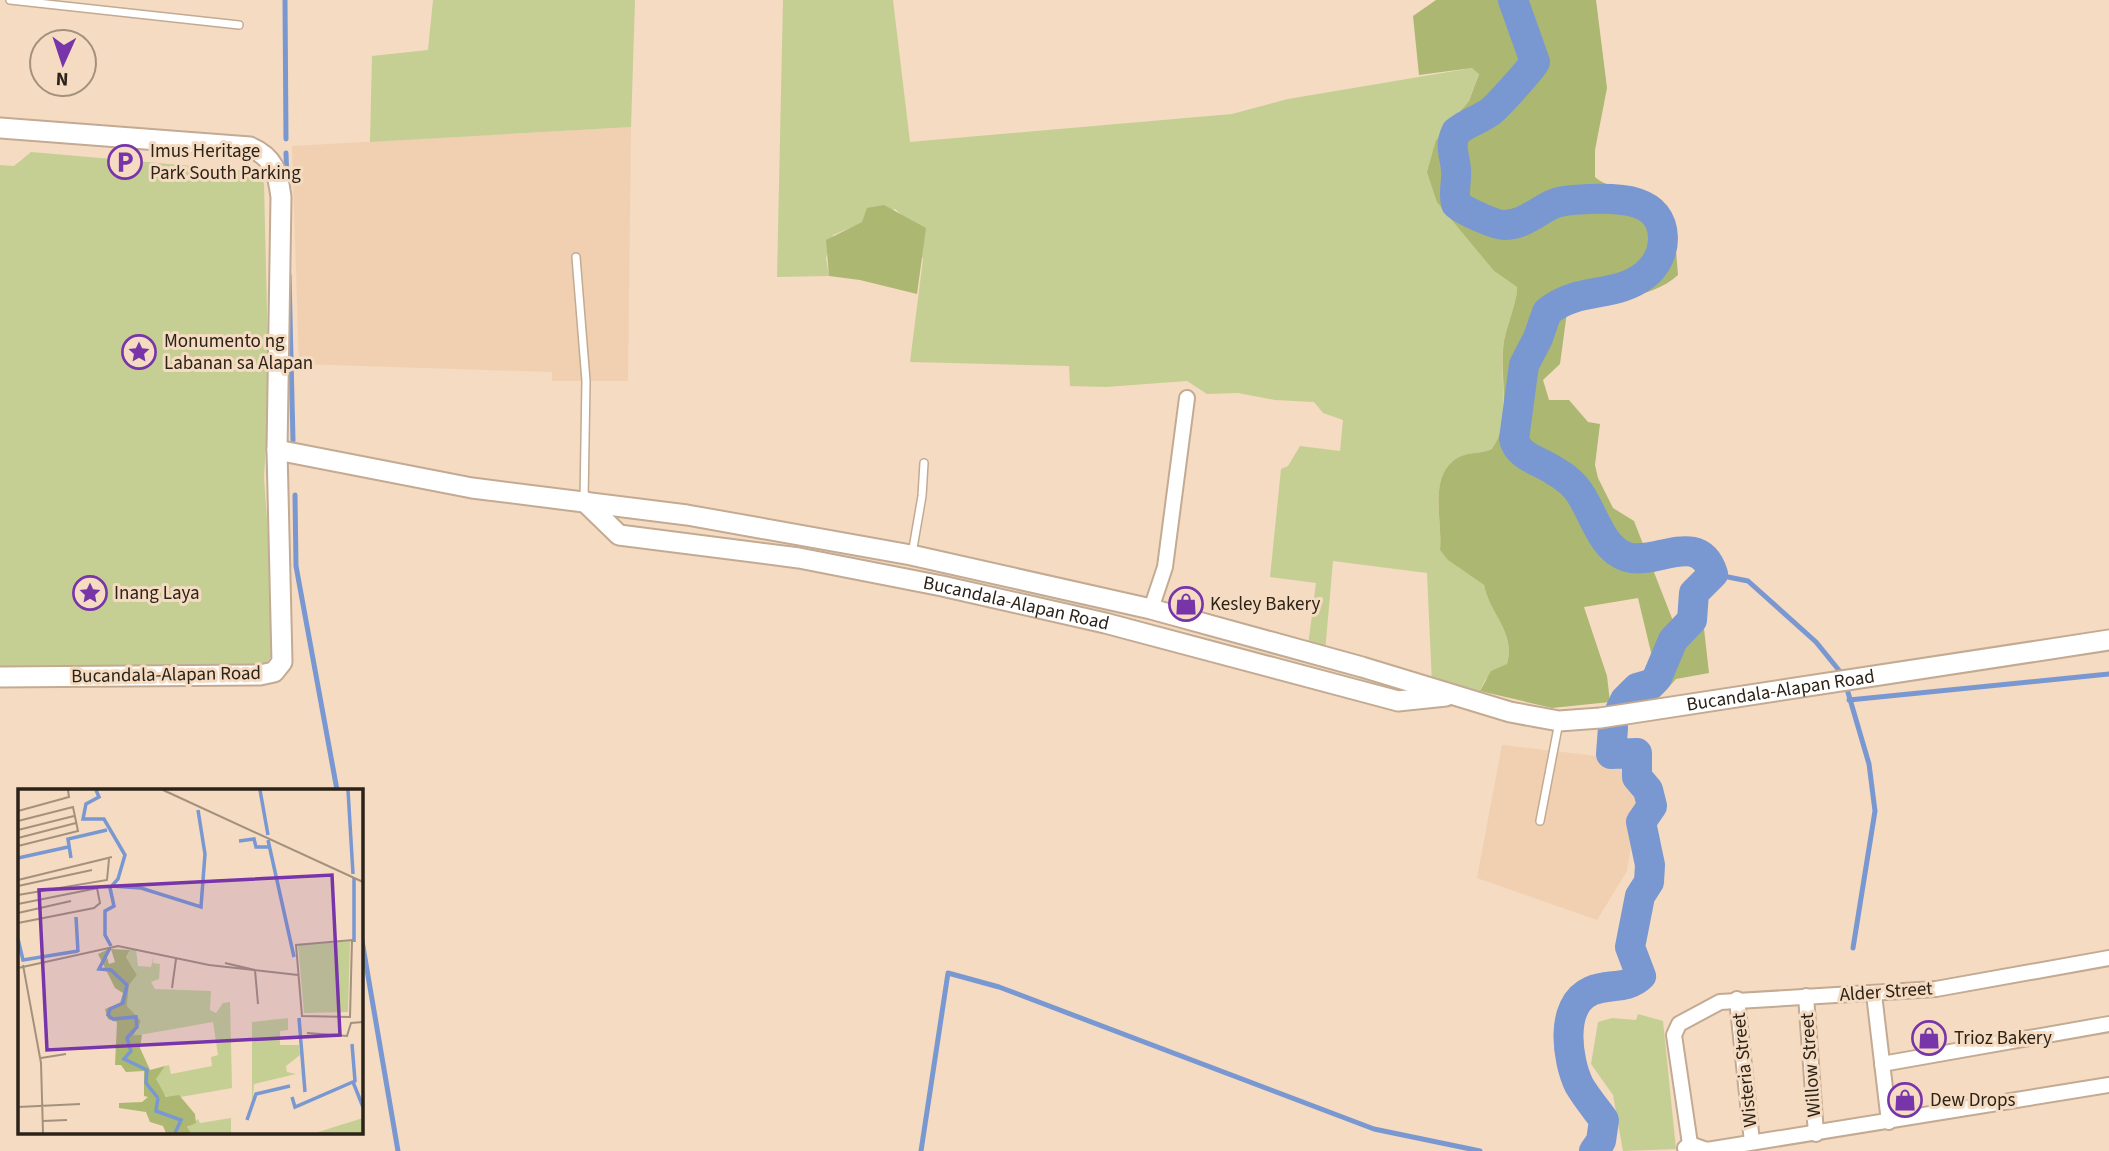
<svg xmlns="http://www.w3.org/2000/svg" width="2109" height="1151" font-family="'Source Sans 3',sans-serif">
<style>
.built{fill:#f0d0b1}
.green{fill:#c5cf93}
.forest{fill:#acb771}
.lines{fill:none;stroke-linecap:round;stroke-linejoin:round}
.stream{stroke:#7998d1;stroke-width:5}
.river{stroke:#7998d1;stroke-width:30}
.service-casing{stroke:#c3aa92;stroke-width:10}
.minor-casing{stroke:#c3aa92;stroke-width:18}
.secondary-casing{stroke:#c3aa92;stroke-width:23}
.service{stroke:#fff;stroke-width:7}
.minor{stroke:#fff;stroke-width:14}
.secondary{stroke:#fff;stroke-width:19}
.labels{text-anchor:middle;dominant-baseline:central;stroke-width:6;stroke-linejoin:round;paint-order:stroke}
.poi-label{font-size:19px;fill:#2b2218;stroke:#f5dbc1;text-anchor:start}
.street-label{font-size:19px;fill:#2b2218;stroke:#f5dbc1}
.inset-river{fill:none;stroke:#7998d1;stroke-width:3.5}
.inset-road{fill:none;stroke:#a4917d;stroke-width:2}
.view{fill:#7735a9;fill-opacity:0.15;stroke:#7735a9;stroke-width:3.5}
.inset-edge{fill:none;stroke:#2b2218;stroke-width:3.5}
</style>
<rect width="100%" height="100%" fill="#f5dbc1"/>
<g class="built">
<path d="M631,127l-3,254h-76v-9l-253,-8 -7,-218z"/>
<path d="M1502,745l129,15 7,40 -11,71 -30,49 -120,-42z"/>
</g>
<g class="green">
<path d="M433,0h202l-4,127 -261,15 2,-86 56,-6z"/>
<path d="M783,0h110l17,142 322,-28 56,-15 184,-31 7,5 -10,28 -33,39 15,77 43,54 23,16c1,12 -10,38 -13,53 -7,37 10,77 -12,109 -11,5 -23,3 -33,8 -32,17 -16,64 -19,93l17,16 27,19c6,30 32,47 23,79l-22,16 -5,11 -48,-7 -5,-111 -94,-12 -8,91 -17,-6 8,-63 -46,-6 11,-108 7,-3 12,-20 40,5 3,-31 -20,-7 -9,-11 -39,-2 -37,-7 -31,1 -20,-13 -81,6 -36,-1 -1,-20 -159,-4 13,-103 -18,-41 -10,-9 -62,26 -7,23 3,18 -52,1z"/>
<path d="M31,152l220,19 13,12 5,212 -5,82 12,173 -9,12 -22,5 -245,3v-505l14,1z"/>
<path d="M1638,1014l25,7 13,128 -53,2 -10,-56 -22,-31 7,-42 14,-4 24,2z"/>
</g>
<g class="forest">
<path d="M1436,0h160l11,88 -12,62v27c13,13 47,11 69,26l12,47 2,25c-28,26 -76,23 -111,37l-7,52 -17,16 6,20h20l19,22 12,2 -5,41 3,13 15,30 21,13 41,105 28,-6 6,53 -33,6 -18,20 -43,11 11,-28 29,-13 -17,-71 -54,9 23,69 3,26 -58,6 -72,-17 11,-20 16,-7c9,-32 -17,-49 -23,-79l-36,-25 -8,-10c3,-29 -13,-76 19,-93 10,-5 22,-3 33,-8 22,-32 6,-72 12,-108 3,-16 14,-42 13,-54l-23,-16 -57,-69 -10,-30 9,-32 33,-39 10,-27 -7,-6 -53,7 -6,-59z"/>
<path d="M884,205l42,23 -9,66 -57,-14 -31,-4 -3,-36 36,-18 5,-14z"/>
</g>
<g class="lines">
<g class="stream">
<path d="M285,0l1,139"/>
<path d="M286,153l1,29"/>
<path d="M289,275l4,165"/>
<path d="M295,495l1,71 41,224"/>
<path d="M1713,574l35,7 68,61 26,32"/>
<path d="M1847,689l22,75 6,47 -22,137"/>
<path d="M1849,700l260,-26"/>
<path d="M360,929l38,222"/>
<path d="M921,1151l27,-178 51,14 375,142 106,22"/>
</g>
<g class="river">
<path d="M1513,0l22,62c-4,7 -37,44 -45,50 -11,8 -24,11 -34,20 -7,15 -1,23 0,38 1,12 -3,22 0,34 8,7 39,21 48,21 19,0 32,-13 49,-21 12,-5 23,-4 36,-5 31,-1 73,-1 74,39 0,15 -7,28 -18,37 -30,24 -67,11 -98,37l-9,26 -14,27 -10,74c4,17 23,21 36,29 10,6 19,11 26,20 17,20 23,60 51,69 29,9 72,-28 86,17l-19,19 -2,27 -19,20 -16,38 -6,6 -14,4 -12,12 -6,13"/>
<path d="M1594,1151l7,-10 3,-21c-8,-11 -18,-23 -25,-35 -12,-25 -20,-80 12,-94 17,-8 36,-1 50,-15l-11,-29 10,-51 9,-14 1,-17 -9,-43 11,-16 -4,-16 -11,-13v-24l-26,1 2,-26"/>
</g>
<g class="service-casing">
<g id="service">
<path d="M10,0l229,25"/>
<path d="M576,257l10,124 -2,119"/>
<path d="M912,554l10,-58 2,-33"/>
<path d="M1540,821l19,-99"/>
</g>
</g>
<g class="minor-casing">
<g id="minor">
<path d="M1151,609l14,-42 22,-169"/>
<path d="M1874,994l15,128"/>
<path d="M1806,996l10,138"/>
<path d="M1737,999l15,143"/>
<path d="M1882,1064l227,-40"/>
<path d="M1690,1144l-16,-109 5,-11 41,-22 216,-13 173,-31"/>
<path d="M1685,1148l5,-4 17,6 402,-65"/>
</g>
</g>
<g class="secondary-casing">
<g id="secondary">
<path d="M0,128l250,19c24,10 28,26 31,50l-4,253 5,212 -8,10 -14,3 -260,2"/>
<path id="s1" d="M277,450l195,38 215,27 224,40 240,54 211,58 148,45 49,9 41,-3 509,-78"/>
<path id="s2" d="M584,501l35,34 180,23 143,28 163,37 293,78 48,-5"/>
</g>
</g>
<use href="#service" class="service"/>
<use href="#minor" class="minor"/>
<use href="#secondary" class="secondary"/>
</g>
<defs>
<g id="parking-ring" transform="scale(1.75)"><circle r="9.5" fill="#f5dbc1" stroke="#7735a9" stroke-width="1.5"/><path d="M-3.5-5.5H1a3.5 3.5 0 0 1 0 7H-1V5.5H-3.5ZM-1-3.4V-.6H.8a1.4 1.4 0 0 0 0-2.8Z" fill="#7735a9"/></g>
<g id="sight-ring" transform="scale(1.75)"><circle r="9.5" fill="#f5dbc1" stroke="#7735a9" stroke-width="1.5"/><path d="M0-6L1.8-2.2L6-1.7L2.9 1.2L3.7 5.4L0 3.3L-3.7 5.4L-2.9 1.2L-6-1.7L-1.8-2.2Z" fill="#7735a9"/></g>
<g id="shop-ring" transform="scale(1.75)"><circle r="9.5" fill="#f5dbc1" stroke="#7735a9" stroke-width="1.5"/><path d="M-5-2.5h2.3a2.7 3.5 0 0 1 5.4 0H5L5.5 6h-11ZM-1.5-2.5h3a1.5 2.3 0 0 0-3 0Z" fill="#7735a9"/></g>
</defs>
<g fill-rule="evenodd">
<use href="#parking-ring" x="125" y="162"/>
<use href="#sight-ring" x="139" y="352"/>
<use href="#sight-ring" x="90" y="593"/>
<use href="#shop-ring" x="1186" y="604"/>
<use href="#shop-ring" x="1929" y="1038"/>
<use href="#shop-ring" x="1905" y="1100"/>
</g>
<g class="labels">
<g class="poi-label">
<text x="150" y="151">Imus Heritage<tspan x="150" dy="22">Park South Parking</tspan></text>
<text x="164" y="341">Monumento ng<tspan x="164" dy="22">Labanan sa Alapan</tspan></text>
<text x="114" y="593">Inang Laya</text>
<text x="1210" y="604">Kesley Bakery</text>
<text x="1954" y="1038">Trioz Bakery</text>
<text x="1930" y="1100">Dew Drops</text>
</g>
<g class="street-label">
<text stroke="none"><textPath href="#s2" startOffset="452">Bucandala-Alapan Road</textPath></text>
<text transform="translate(166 675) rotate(-1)">Bucandala-Alapan Road</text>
<text stroke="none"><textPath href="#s1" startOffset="1536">Bucandala-Alapan Road</textPath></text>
<text transform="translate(1886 992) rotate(-4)">Alder Street</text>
<text transform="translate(1811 1065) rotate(-94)">Willow Street</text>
<text transform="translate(1745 1070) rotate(-96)">Wisteria Street</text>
</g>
</g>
<g transform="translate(18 789)">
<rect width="345" height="345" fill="#f5dbc1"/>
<path d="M332,152l-2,71 -44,1 -6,-68zM112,161h6l2,16 13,1 3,-12 -1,8 7,1 -1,15 -8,3 4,7 56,2 -1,19 6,3 7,-10 7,-1 2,86 -63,11 -12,-13 -1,-8 9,-12 4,-1 2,9 41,-8 -1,-9 7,-2 -5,-33 -79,14 7,-15 -14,-15 2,-21 8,-10 -11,-18zM270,229v12l-8,1v14h19l1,10 -14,11 1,6 9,2 -42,10 -2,25v-87zM213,329v15h-40l-4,-5 11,-9 2,4zM345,329v15h-48z" fill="#c5cf93"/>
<path d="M93,159l-5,6 3,10 6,-2 -4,-13 19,1 -4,7 11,18 -8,10 -2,21 14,15 -7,14h8l-2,13 10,22 15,-4 -9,13 10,18 13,-2 16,19 1,9 -9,4 4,6h-25l-3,-7 -13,-4 -4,-10 -27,-4v-5l23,-1 6,-5 -4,-1v-25l-18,1 -5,-7h-6l2,-43 -9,-3 -3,-10 15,-6 3,-10 -8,-5 -17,-34z" fill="#acb771"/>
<path class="inset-river" d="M78,1l3,7 -13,7 -3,15h21l21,36 -7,24 -8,9 4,18 -9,5v24l6,11M242,1l8,45M330,1l5,84M250,51l26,117M221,52l15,-2 2,8h13M0,69l50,-11M53,69l-3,-19 39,-9M336,89v64M93,97l30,2 60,19 4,-53 -7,-44M58,128l2,35M0,150l5,21 55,-9M92,159l-11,21 12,1 16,15 -4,18 -13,6 -2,6 5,4 23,-2 1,10 -10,11 4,13 -7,8 23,11 -1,13 12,15M281,229l6,74M335,293l10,25M274,308l3,10 60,-26 -3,-37M140,309l-2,13 25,9 -6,13M229,331l9,-26 34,-8"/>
<path class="inset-road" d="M145,1l200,92M0,22l51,-14 -1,-7M0,32l55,-14 5,24 -60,15M0,41l56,-14M0,49l58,-15M0,91l94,-23M0,97l74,-16M0,106l89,-15 2,-21M0,115l80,-16M345,120v46M0,124l53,-12M0,134l76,-15 6,-5 -3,-15M334,151l-2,77 -48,-1 -6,-71zM207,174l30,7M5,176l18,98 2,70M0,179l100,-22 91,19 89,10M237,181l3,34M154,199l4,-29M289,244l40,3 4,-13 12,-1M23,269l25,-4M0,318l62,-3M25,332l24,-1"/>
<path class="view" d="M314,86l8,160 -293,15 -8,-160z"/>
<rect width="345" height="345" class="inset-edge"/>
</g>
<g transform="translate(63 63) rotate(183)"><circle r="33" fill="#f5dbc1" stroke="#a4917d" stroke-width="2"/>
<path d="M0-5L12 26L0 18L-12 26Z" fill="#7735a9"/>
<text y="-10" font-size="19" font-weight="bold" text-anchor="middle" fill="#2b2218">N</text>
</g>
</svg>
